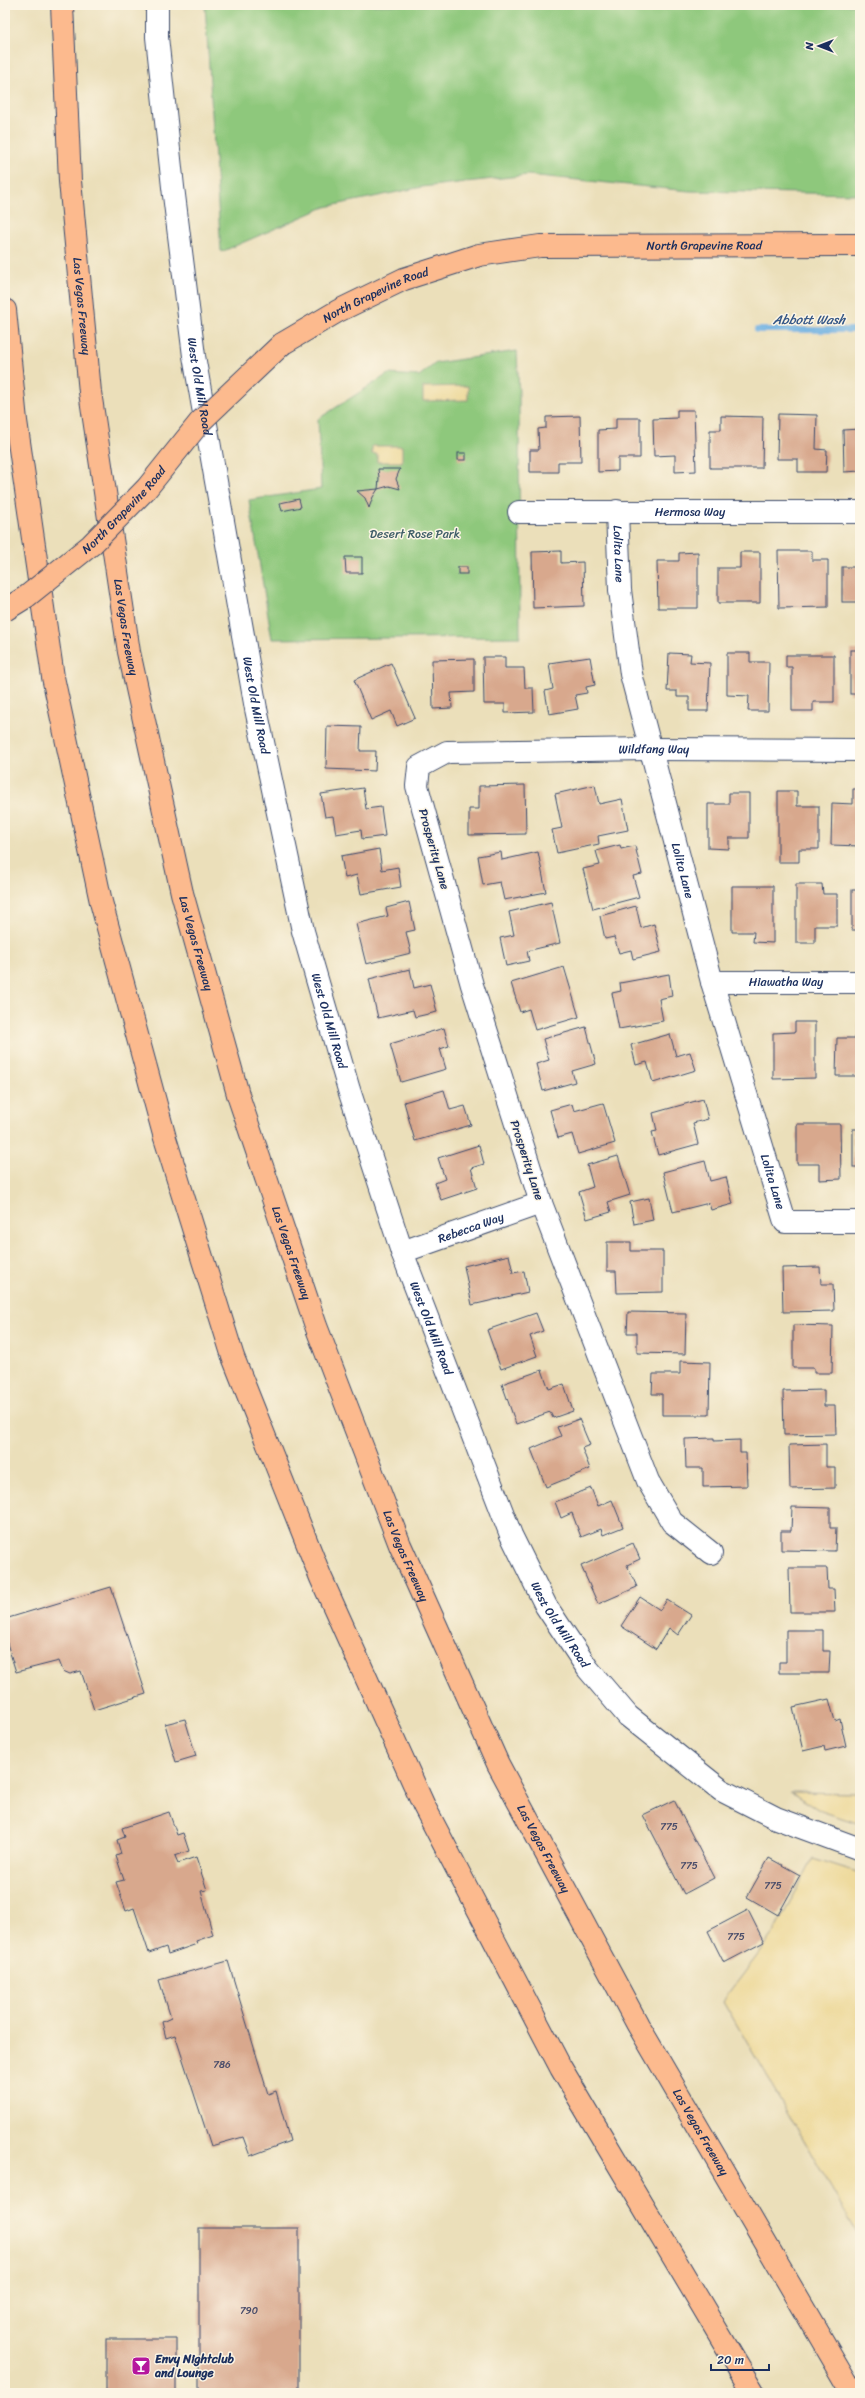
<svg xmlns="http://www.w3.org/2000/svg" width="865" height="2398" font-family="Sriracha,sans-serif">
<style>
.green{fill:#8ec87c;stroke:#547c6d}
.sand{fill:#eeda9e;stroke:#84847e}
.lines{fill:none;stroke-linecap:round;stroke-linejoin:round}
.stream{stroke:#6db0e2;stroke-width:6}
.building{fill:#d8a88d}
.minor-casing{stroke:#3a496c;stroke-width:24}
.major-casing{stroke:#3a496c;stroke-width:24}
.highway-casing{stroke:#3a496c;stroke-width:24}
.minor{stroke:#fff;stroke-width:22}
.major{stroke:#fcba8e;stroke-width:22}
.highway{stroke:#fcba8e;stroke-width:22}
.major-bridge-casing{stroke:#3a496c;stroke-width:24;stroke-linecap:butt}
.major-bridge{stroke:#fcba8e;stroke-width:22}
.labels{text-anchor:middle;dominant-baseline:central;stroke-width:3;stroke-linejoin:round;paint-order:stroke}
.number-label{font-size:10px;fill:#4a4d6a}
.street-label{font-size:12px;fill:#1b2f5e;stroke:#fcf5e5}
.park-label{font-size:12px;fill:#3e5d67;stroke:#fcf5e5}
.poi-label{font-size:12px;font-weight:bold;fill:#1b2f5e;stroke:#fcf5e5;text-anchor:start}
.water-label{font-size:13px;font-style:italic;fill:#345686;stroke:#fcf5e5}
</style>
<rect width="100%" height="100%" fill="#fcf5e5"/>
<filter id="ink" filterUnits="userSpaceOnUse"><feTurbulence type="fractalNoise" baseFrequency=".025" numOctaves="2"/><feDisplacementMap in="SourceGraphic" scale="8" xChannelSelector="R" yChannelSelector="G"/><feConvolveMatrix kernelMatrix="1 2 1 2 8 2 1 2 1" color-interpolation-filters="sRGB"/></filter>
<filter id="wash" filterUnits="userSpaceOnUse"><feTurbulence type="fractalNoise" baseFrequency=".012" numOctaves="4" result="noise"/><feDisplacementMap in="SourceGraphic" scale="16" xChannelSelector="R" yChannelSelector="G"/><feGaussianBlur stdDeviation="0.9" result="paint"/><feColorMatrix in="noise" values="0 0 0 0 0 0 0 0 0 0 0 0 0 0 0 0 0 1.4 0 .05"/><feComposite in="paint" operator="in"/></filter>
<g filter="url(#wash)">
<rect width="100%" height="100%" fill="#ebdfba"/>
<g class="green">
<path d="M205,5h655v189l-171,-3 -161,-16 -106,12 -97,20 -104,45z"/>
<path d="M517,351l2,45 1,241 -248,2 -23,-139 72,-11 -3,-70 70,-45 31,2 17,-13z"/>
</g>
<g class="sand">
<path d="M468,386v14l-45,1v-14z"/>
<path d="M372,446h30v16h-25v-8h-5z"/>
<path d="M790,1792l70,1v31l-39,-13z"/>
<path d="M813,1858l47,15v365l-137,-237 52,-69z"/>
</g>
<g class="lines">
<path class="stream" d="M757,330h103"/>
</g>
<g id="blocks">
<g class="building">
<path d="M677,410h17l2,61 -21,1v-17l-21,1 -1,-37 24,-1z"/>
<path d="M778,414l39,1 -1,34 11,1 -1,22h-28v-13h-21z"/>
<path d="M580,416l1,46h-23v10h-28v-22h9l-1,-21 8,-1v-11z"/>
<path d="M721,416l42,1 -1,51h-52v-38h11z"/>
<path d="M616,418h24v40h-22v13l-20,1v-42l18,-1z"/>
<path d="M860,429v42l-16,1 -1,-42z"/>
<rect x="458" y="453" width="8" height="7"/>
<path d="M378,469h22l-4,10 4,10 -11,-3 -11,3 1,-11z"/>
<path d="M378,489l-5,8 -4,11 -4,-10 -8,-7z"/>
<path d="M299,499l2,8 -19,4 -2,-8z"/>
<path d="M561,551v12l22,-1 1,44 -51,2 -1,-56z"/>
<path d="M778,551h34v9h16v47l-49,1z"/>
<path d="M698,552v56h-40l-1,-47h22v-8z"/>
<path d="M740,552h20v51h-42v-35h22z"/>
<path d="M345,557h17v16h-16z"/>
<rect x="458" y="567" width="9" height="7"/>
<rect x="842" y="567" width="18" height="35"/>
<rect x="850" y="650" width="10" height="44"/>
<path d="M669,653l22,1 -1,8 20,1 -2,48h-19v-14h-12v-6h-10z"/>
<path d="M727,653h23v9h19l-1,49h-20l1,-15 -22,-1z"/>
<path d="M786,655h48v47h-21v9h-21v-44h-6z"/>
<path d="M483,657h22v11h19l1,20h8l1,24 -29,1v-9h-21z"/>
<path d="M590,657l5,28 -9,2 1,6 -12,2 3,14 -29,5 -4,-23 8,-2 -4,-26z"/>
<path d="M474,659v33l-23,1 1,15 -19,1 -1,-49z"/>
<path d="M391,663l24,55 -18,8 -6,-15 -20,9 -17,-40z"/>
<path d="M327,726l34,1 -1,24h16l-1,20 -49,-2z"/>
<path d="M525,785l1,49 -57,1v-26h10v-23z"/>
<path d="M595,785l4,19 23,-5 6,31 -30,6 1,8 -42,9 -5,-23 10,-2 -7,-34z"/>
<path d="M363,788l3,21 15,-2 4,29 -23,3 -1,-9 -25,4 -3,-18 -8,1 -4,-23z"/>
<path d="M853,789h7v57l-29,-1 1,-42 21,1z"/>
<path d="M778,791h19v15h22v43h-20v13h-21z"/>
<path d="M729,793h20v45h-20v11l-21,-1v-44h21z"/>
<path d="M620,845l1,4 14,-3 7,28 -9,2 6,21 -46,12 -10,-40 17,-4 -4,-14z"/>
<path d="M379,849l3,21 16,-3 3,20 -40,7 -4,-19 -12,3 -4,-22z"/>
<path d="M501,852l1,8 36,-8 8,40 -42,8 -4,-18 -17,3 -5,-29z"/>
<path d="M796,884h26l1,10h14v32h-22v17h-19z"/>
<path d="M732,886h41v57l-20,-1 1,-10h-22z"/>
<rect x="852" y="890" width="8" height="40"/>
<path d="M409,902l6,28 -9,2 5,21 -45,11 -10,-40 32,-8 -2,-8z"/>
<path d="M551,902l9,41 -33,8 2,10 -23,5 -6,-28 14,-3 -5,-23z"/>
<path d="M636,906l5,22 13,-4 7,28 -28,7 -2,-9 -12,3 -5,-16 -9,2 -5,-23z"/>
<path d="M564,967l15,50 -44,13 -6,-21 -9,3 -9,-29z"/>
<path d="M410,969l4,19 16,-4 7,28 -22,5 -2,-7 -35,8 -9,-39z"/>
<path d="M669,974l3,22 -13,3 4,22 -44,8 -7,-36 9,-2 -1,-8z"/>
<path d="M795,1022h20v56l-42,1v-46l22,-1z"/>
<path d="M858,1024h2v52h-24l1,-38h21z"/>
<path d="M586,1027l10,37 -24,7 3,11 -32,9 -7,-27 13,-4 -6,-21z"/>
<path d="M444,1028l5,18 -9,3 6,20 -45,13 -11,-38z"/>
<path d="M670,1034l6,22 14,-4 6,18 -43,13 -6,-21 -11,3 -5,-20z"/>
<path d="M444,1090l6,20 15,-4 6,19 -56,16 -11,-39z"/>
<path d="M703,1099l5,20 -15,4 5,21 -40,11 -6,-23 5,-1 -4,-18z"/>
<path d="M603,1103l12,40 -37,11 -6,-20 -14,4 -8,-28 22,-6 2,7z"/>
<path d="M797,1124h43l1,55 -22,1v-16h-22z"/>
<rect x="853" y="1129" width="7" height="38"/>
<path d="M479,1145l5,19 -13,4 6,20 -36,12 -6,-17 10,-4 -7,-21z"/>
<path d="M618,1156l12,39 -22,7 3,10 -24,7 -8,-27 14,-5 -6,-22z"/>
<path d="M705,1161l5,20 16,-4 7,27 -22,6 -2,-7 -36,9 -10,-40z"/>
<path d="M649,1198l4,22 -19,4 -4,-22z"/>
<path d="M607,1242h24v9h32v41l-46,1 -1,-22h-9z"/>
<path d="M509,1255l4,18 11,-2 4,21 -56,13 -8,-39z"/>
<path d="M820,1267l1,17h12l1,27 -51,1 -1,-44z"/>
<path d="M628,1312l58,1 -1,41 -48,-1v-20h-10z"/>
<path d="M536,1313l7,18 -13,5 7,20 -36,13 -14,-39z"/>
<path d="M793,1325l40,1 -1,47h-18v-5h-21z"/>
<path d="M680,1361l30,1 -1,53h-47v-21h-10l1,-20h27z"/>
<path d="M542,1370l7,19 15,-5 9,27 -20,7 -3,-6 -34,12 -14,-40z"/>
<path d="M824,1390v16h11l1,28 -52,1 -1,-44z"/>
<path d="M579,1419l11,26 -8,3 8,21 -44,18 -15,-38 30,-13 -4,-9z"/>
<path d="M714,1438v3l26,-1v13h6l1,33 -44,1v-19h-17l-1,-29z"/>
<path d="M826,1444v23h9v21l-45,1 -1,-44z"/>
<path d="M591,1488l7,18 14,-6 11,27 -20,8 -2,-6 -20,8 -9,-24 -11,5 -6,-16z"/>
<path d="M792,1507l38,1v20h6l-1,23 -54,-1v-19h10z"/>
<path d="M633,1543l7,16 -13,6 10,22 -39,17 -17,-38z"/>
<path d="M789,1568h38l1,21h6l1,23h-45z"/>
<path d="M111,1587l35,107 -52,16 -13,-39 -11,3 -7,-3 -4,-10 -43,11 -11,-35v-18z"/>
<path d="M640,1597l20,13 7,-10 24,15 -13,20 -9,-7 -13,21 -35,-23z"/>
<path d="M786,1630h37v21h7l-1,22h-50v-11h7z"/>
<path d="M829,1699l6,22 5,-2 6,27 -21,5 -1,-5 -21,5 -10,-44z"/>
<path d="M185,1719l11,37 -20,6 -11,-38z"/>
<path d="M674,1800l40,78 -30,16 -41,-79z"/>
<path d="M169,1812l8,23 6,-2 6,18 -14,5 3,7 18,-6 11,33 -6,1 12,44 -17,6 1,3 -29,10 -2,-7 -17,6 -15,-45 -8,3 -10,-29 8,-2 -8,-24 5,-2 -4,-14 8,-3 -3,-9z"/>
<path d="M769,1858l31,17 -22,40 -31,-18z"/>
<path d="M748,1910l16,32 -40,21 -16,-32z"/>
<path d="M228,1961l40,133 8,-3 14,50 -40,15 -7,-19 -32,9 -36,-111 -9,3 -4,-16 9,-4 -12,-38z"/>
<rect x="199" y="2228" width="100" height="165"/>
<rect x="106" y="2339" width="70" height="54"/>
</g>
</g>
</g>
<g filter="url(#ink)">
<use href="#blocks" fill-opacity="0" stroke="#3a496c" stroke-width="1"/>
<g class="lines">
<g class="minor-casing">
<g id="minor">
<path id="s1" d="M157,5v32l16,150 21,169 62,353 47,222 46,159 53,162 109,283 35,71 42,63 40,47 93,74 55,28 84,31"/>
<path id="s2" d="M617,511l3,79 11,84 81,308 73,240h75"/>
<path id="s3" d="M519,512h341"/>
<path id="s4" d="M712,982h148"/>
<path id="s5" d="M402,1252l139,-49"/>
<path id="s6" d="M711,1553l-39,-31 -24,-41 -107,-278 -69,-218 -55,-199 2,-19 28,-15 202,-3 211,1"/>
</g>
</g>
<g class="major-casing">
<g id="major">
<path id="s7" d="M282,344l56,-33 66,-32 75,-24 61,-9 320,-1"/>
</g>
</g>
<g class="highway-casing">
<g id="highway">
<path id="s8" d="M62,5l8,176 20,211 39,260 53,241 57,205 77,228 84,219 98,219 140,261 215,368"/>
<path d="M5,310l11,111 37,256 48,225 64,236 68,219 88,221 103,228 137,262 193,325"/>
</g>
</g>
<use href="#minor" class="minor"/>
<use href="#major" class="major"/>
<use href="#highway" class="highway"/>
<g class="major-bridge-casing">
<g id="major-bridge">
<path id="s9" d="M5,610l21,-13 65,-52 56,-57 53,-66 82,-78"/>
</g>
</g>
<use href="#major-bridge" class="major-bridge"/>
</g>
</g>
<defs>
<g id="bar-square" transform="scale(1)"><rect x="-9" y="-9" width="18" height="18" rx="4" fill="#b5179e" stroke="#fcf5e5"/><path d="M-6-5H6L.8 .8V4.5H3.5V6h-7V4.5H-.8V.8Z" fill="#fff"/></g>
</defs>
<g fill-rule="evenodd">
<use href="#bar-square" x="141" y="2366"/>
</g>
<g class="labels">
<g class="number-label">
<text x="669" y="1827">775</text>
<text x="689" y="1866">775</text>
<text x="773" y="1886">775</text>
<text x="736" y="1937">775</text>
<text x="222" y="2065">786</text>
<text x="249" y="2311">790</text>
</g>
<g class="street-label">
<text stroke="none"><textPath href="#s7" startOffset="443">North Grapevine Road</textPath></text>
<text stroke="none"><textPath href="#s7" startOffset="106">North Grapevine Road</textPath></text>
<text stroke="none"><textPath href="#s8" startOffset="302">Las Vegas Freeway</textPath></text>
<text stroke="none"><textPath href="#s1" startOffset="384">West Old Mill Road</textPath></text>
<text stroke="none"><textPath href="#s9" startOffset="156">North Grapevine Road</textPath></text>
<text stroke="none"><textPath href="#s3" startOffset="171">Hermosa Way</textPath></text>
<text stroke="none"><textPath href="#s2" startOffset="43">Lolita Lane</textPath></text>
<text stroke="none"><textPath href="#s8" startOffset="626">Las Vegas Freeway</textPath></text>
<text stroke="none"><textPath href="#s1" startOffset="708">West Old Mill Road</textPath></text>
<text stroke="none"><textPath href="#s6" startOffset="1088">Wildfang Way</textPath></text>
<text transform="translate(434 849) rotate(74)">Prosperity Lane</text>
<text stroke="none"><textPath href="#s2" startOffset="367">Lolita Lane</textPath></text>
<text stroke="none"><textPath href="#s8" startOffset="950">Las Vegas Freeway</textPath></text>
<text stroke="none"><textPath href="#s4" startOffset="74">Hiawatha Way</textPath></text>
<text stroke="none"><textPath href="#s1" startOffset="1032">West Old Mill Road</textPath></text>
<text transform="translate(527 1160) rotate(72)">Prosperity Lane</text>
<text stroke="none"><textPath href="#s2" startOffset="691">Lolita Lane</textPath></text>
<text stroke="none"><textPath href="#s5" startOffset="73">Rebecca Way</textPath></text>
<text stroke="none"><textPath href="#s8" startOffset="1274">Las Vegas Freeway</textPath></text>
<text stroke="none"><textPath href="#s1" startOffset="1356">West Old Mill Road</textPath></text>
<text stroke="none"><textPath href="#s8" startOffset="1598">Las Vegas Freeway</textPath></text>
<text stroke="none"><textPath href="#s1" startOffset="1680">West Old Mill Road</textPath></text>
<text stroke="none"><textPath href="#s8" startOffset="1922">Las Vegas Freeway</textPath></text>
<text stroke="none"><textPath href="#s8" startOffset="2246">Las Vegas Freeway</textPath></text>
</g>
<g class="park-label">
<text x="415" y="534">Desert Rose Park</text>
</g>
<g class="poi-label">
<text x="155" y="2359">Envy Nightclub<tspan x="155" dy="14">and Lounge</tspan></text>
</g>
<g class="water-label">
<text x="809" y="319">Abbott Wash</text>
</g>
</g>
<rect width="865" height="2398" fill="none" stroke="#fcf5e5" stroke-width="20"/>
<g transform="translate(819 46) rotate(270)" stroke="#fcf5e5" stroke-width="3" paint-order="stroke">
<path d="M0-3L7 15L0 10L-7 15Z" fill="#1b2f5e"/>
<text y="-6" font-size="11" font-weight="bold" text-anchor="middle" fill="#1b2f5e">N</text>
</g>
<path d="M711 2364v6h58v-6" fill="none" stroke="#1b2f5e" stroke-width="2"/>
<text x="717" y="2364" font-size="12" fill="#1b2f5e" stroke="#fcf5e5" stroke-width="3" paint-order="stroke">20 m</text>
</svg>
